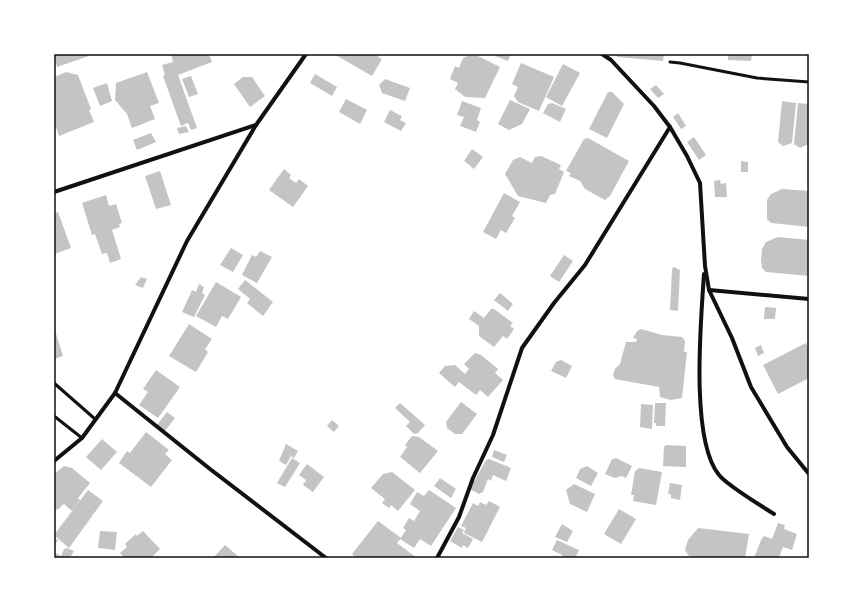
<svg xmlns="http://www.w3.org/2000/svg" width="863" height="612" font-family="Manrope,sans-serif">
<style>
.building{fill:#c4c4c4}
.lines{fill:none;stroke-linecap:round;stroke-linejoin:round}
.service{stroke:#111;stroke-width:3}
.minor{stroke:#111;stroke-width:4}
.neatline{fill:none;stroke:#111;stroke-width:1.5}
</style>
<rect width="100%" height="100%" fill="#fff"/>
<g class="building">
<path d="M54,54h35v2l-32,11z"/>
<path d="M171,54h38l3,8 -34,13 19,53 -6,2 -3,-7 -7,3 -18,-50 2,-1 -3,-10 11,-3z"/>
<path d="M334,54h46l-2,3 4,2 -10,17z"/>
<path d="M490,54h21l-3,7z"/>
<path d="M616,54h48l-1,7 -46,-4z"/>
<path d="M728,54h24l-1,7 -23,-1z"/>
<path d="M469,55l9,1 22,11 -15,31 -20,-1 -10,-8 3,-6 -8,-4 5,-13 4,2 4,-10z"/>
<path d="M521,63l33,14 -15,34 -21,-9 -4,-6 4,-9 -6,-3z"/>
<path d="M563,64l17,9 -18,33 -16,-9z"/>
<path d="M66,72l12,3 13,34 -2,1 5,12 -35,14 -5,-14v-45z"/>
<path d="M147,72l12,31 -9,3 5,13 -23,9 -5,-14 -12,-14 1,-17z"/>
<path d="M315,74l22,13 -5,9 -22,-13z"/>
<path d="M191,76l7,18 -9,3 -7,-18z"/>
<path d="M243,77h9l13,19 -15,11 -16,-23z"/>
<path d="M385,79l25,9 -5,13 -23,-8 -3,-8z"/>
<path d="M107,83l5,18 -12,5 -7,-18z"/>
<path d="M656,85l8,9 -6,4 -8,-9z"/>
<path d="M608,92h4l12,12 -17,34 -18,-9z"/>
<path d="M346,99l21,11 -7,14 -21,-12z"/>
<path d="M510,100l20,9 -8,15 -13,6 -11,-6z"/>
<path d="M462,101l19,7 -4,12 3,2 -4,10 -16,-6 4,-9 -7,-2z"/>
<path d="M782,101l14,2 -4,40 -9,3 -5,-4z"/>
<path d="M552,103l14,6 -6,13 -17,-9 5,-9z"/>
<path d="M798,103l11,1v40l-9,4 -6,-4z"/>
<path d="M390,110l12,6 -2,4 6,3 -5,8 -17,-9z"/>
<path d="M678,113l8,13 -5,3 -8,-12z"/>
<path d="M186,126l3,6 -10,2 -2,-6z"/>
<path d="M151,133l5,9 -19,8 -4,-10z"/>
<path d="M694,137l12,18 -7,5 -12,-18z"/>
<path d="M588,138l41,23 -19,35 -5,4 -20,-11 -5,-8 -11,-5 2,-3 -5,-2 18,-32z"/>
<path d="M472,149l11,8 -9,12 -10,-8z"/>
<path d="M541,156l20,9 -2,4 5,3 -9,22 -5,1 -4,8 -28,-7 -13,-22 8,-14 7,-3 12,6 3,-6z"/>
<path d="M741,161l7,1v10h-7z"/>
<path d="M284,169l7,6 -2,3 7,5 3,-4 9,7 -15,21 -24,-17z"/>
<path d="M160,171l11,34 -15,4 -11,-33z"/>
<path d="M720,180l1,4 5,-1 1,14h-12l-1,-16z"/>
<path d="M782,189l27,2v36l-38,-4 -4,-4v-19l4,-6z"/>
<path d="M504,193l16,9 -8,14 3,2 -9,15 -5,-3 -5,9 -13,-7z"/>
<path d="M106,195l3,11 7,-2 6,19 -3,1 1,3 -8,3 9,29 -11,4 -3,-10 -5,1 -7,-20 -3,1 -10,-32z"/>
<path d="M58,212l13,36 -17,6v-40z"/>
<path d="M778,237l31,3v36l-43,-4 -4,-4 -1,-8 1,-11 4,-7z"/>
<path d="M231,248l12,7 -10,17 -13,-7z"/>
<path d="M260,251l12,6 -15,26 -15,-8 10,-20 4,2z"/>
<path d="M564,255l9,6 -14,21 -9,-6z"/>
<path d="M674,267l6,3 -2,41 -8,-1 2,-41z"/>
<path d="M141,277l6,2 -4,9 -8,-3z"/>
<path d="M245,280l28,22 -10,14 -16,-13 3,-4 -12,-10z"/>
<path d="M216,282l25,15 -13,22 -6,-3 -6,11 -20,-11z"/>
<path d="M199,284l5,3 -2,6 3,2 -11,22 -12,-5 10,-22 4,2z"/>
<path d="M500,293l13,11 -5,7 -14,-11z"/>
<path d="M765,307l11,1 -1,11h-11z"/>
<path d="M491,309h3l19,14 -3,3 4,3 -7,10 -4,-3 -9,11 -15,-11v-10l-10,-7 5,-8 10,7z"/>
<path d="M189,324l23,15 -7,10 3,3 -12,20 -27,-16z"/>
<path d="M54,327l9,29 -9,3z"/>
<path d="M641,329l21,6 20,2 3,4 -1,11h3l-5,46 -11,2 -11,-3 -1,-10 -44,-8 -2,-4 2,-6 5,-5 6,-22h10l1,-3 -4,-1 4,-7z"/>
<path d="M806,343l3,6v29l-31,16 -15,-29z"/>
<path d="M761,345l3,8 -6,3 -3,-8z"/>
<path d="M475,353l6,2 17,14 -3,4 8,7 -15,17 -8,-7 -4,5 -17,-13 -4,5 -16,-14 6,-7 10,-1 10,9 4,-5 -5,-5z"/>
<path d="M561,360l11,6 -6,12 -15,-7 5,-9z"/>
<path d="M156,370l24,17 -22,31 -19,-13 9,-13 -5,-3z"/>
<path d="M461,402l16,12 -15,20h-7l-8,-6 -1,-6z"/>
<path d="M400,403l25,22 -7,8 -4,1 -8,-8 4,-4 -15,-14z"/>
<path d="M655,403h11l-1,23h-9v-3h-2z"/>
<path d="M641,404l12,1 -1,24 -12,-2z"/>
<path d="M167,412l8,6 -10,13 -8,-6z"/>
<path d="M332,420l7,6 -5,6 -7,-6z"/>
<path d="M146,432l23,18 -4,4 7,6 -21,27 -32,-24 8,-12 3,2z"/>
<path d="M412,436l7,1 19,14 -18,22 -20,-16 7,-10 -2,-2z"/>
<path d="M102,439l15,13 -16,18 -15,-13z"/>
<path d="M286,444l12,7 -4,7 -3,-2 -5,9 -7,-4z"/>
<path d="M666,445l20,1v21l-23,-1 1,-19z"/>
<path d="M494,450l13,5 -3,7 -12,-5z"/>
<path d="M292,458l8,5 -15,24 -8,-4z"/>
<path d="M616,458l16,8 -6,12 -4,-2 -7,2 -10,-4 7,-15z"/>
<path d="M489,459l22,9 -5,13 -13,-6 -2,6 -3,-2 -5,13 -4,2 -9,-5 16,-29z"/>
<path d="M307,464l17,13 -11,15 -10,-7 3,-5 -7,-5z"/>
<path d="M64,466l8,2 18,15 -12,15 2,2 -8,11 -8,-7 -7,6 -3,-3v-33z"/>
<path d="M587,466l11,7 -7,13 -15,-8 4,-9z"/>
<path d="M639,468l23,4 -6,33 -23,-4 1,-6h-3l4,-24z"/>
<path d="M392,472l23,18 -17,21 -7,-6 -2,3 -7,-5 3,-4 -14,-11 12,-14z"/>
<path d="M440,478l16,11 -5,9 -17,-12z"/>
<path d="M670,483l12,2 -2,15 -9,-2v-4h-3z"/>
<path d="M574,484l21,10 -8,18 -17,-8 -4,-14z"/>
<path d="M88,490l15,11 -34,47 -15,-13z"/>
<path d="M429,490l27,18 -25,38 -11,-7 -6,9 -14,-9 6,-9 -3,-2 6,-10 5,3 6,-10 -10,-7 7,-12 7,4z"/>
<path d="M489,501l11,6 -18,35 -18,-9 2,-5 -5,-2 12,-23 5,3 2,-4 6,3z"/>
<path d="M619,509l17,10 -15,25 -17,-10z"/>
<path d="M378,521l23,17 -4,5 20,15h-61l-4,-4z"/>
<path d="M778,523l7,2 -1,4 13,5 -5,16 -9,-3 -4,11h-25l7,-18 3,-4 8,3z"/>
<path d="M562,524l11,7 -6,11 -12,-5z"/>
<path d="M458,527l6,3 -2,3 11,6 -5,9 -5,-3 -1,3 -12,-7z"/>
<path d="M698,528l51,6 -4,24h-55l-5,-8 3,-10z"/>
<path d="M100,531l17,1 -2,18 -17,-2z"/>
<path d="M143,531l17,18 -9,9h-26l-5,-5 7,-6 -2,-3 11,-10 1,2z"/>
<path d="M54,538l4,2 -4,6z"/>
<path d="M557,540l22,10 -4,8h-12l-1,-3 -10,-5z"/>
<path d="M225,545l15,13h-27z"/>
<path d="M67,548l7,3 -4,7h-16v-6l7,4 3,-7z"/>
</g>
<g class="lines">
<g class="service">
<path d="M670,62l10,1 77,15 52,4"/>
<path d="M54,383l41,36"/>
<path d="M54,416l28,22"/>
</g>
<g class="minor">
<path d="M602,54l9,6 43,46 16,21 17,29 13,27 5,83 4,24 23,48 19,49 36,60 22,27"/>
<path d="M54,192l202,-67"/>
<path d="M704,274c-3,46 -14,166 15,201 9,11 41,30 55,39"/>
<path d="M709,290l100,9"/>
<path d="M115,393l95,76 116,89"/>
<path d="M54,461l28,-23 33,-45 72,-152 69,-116 50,-71"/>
<path d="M437,558l22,-41 14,-39 20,-43 29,-87 32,-45 31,-38 85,-138"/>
</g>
</g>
<rect width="863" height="612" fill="none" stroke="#ffffff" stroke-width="110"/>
<rect x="55" y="55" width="753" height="502" class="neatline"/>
</svg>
